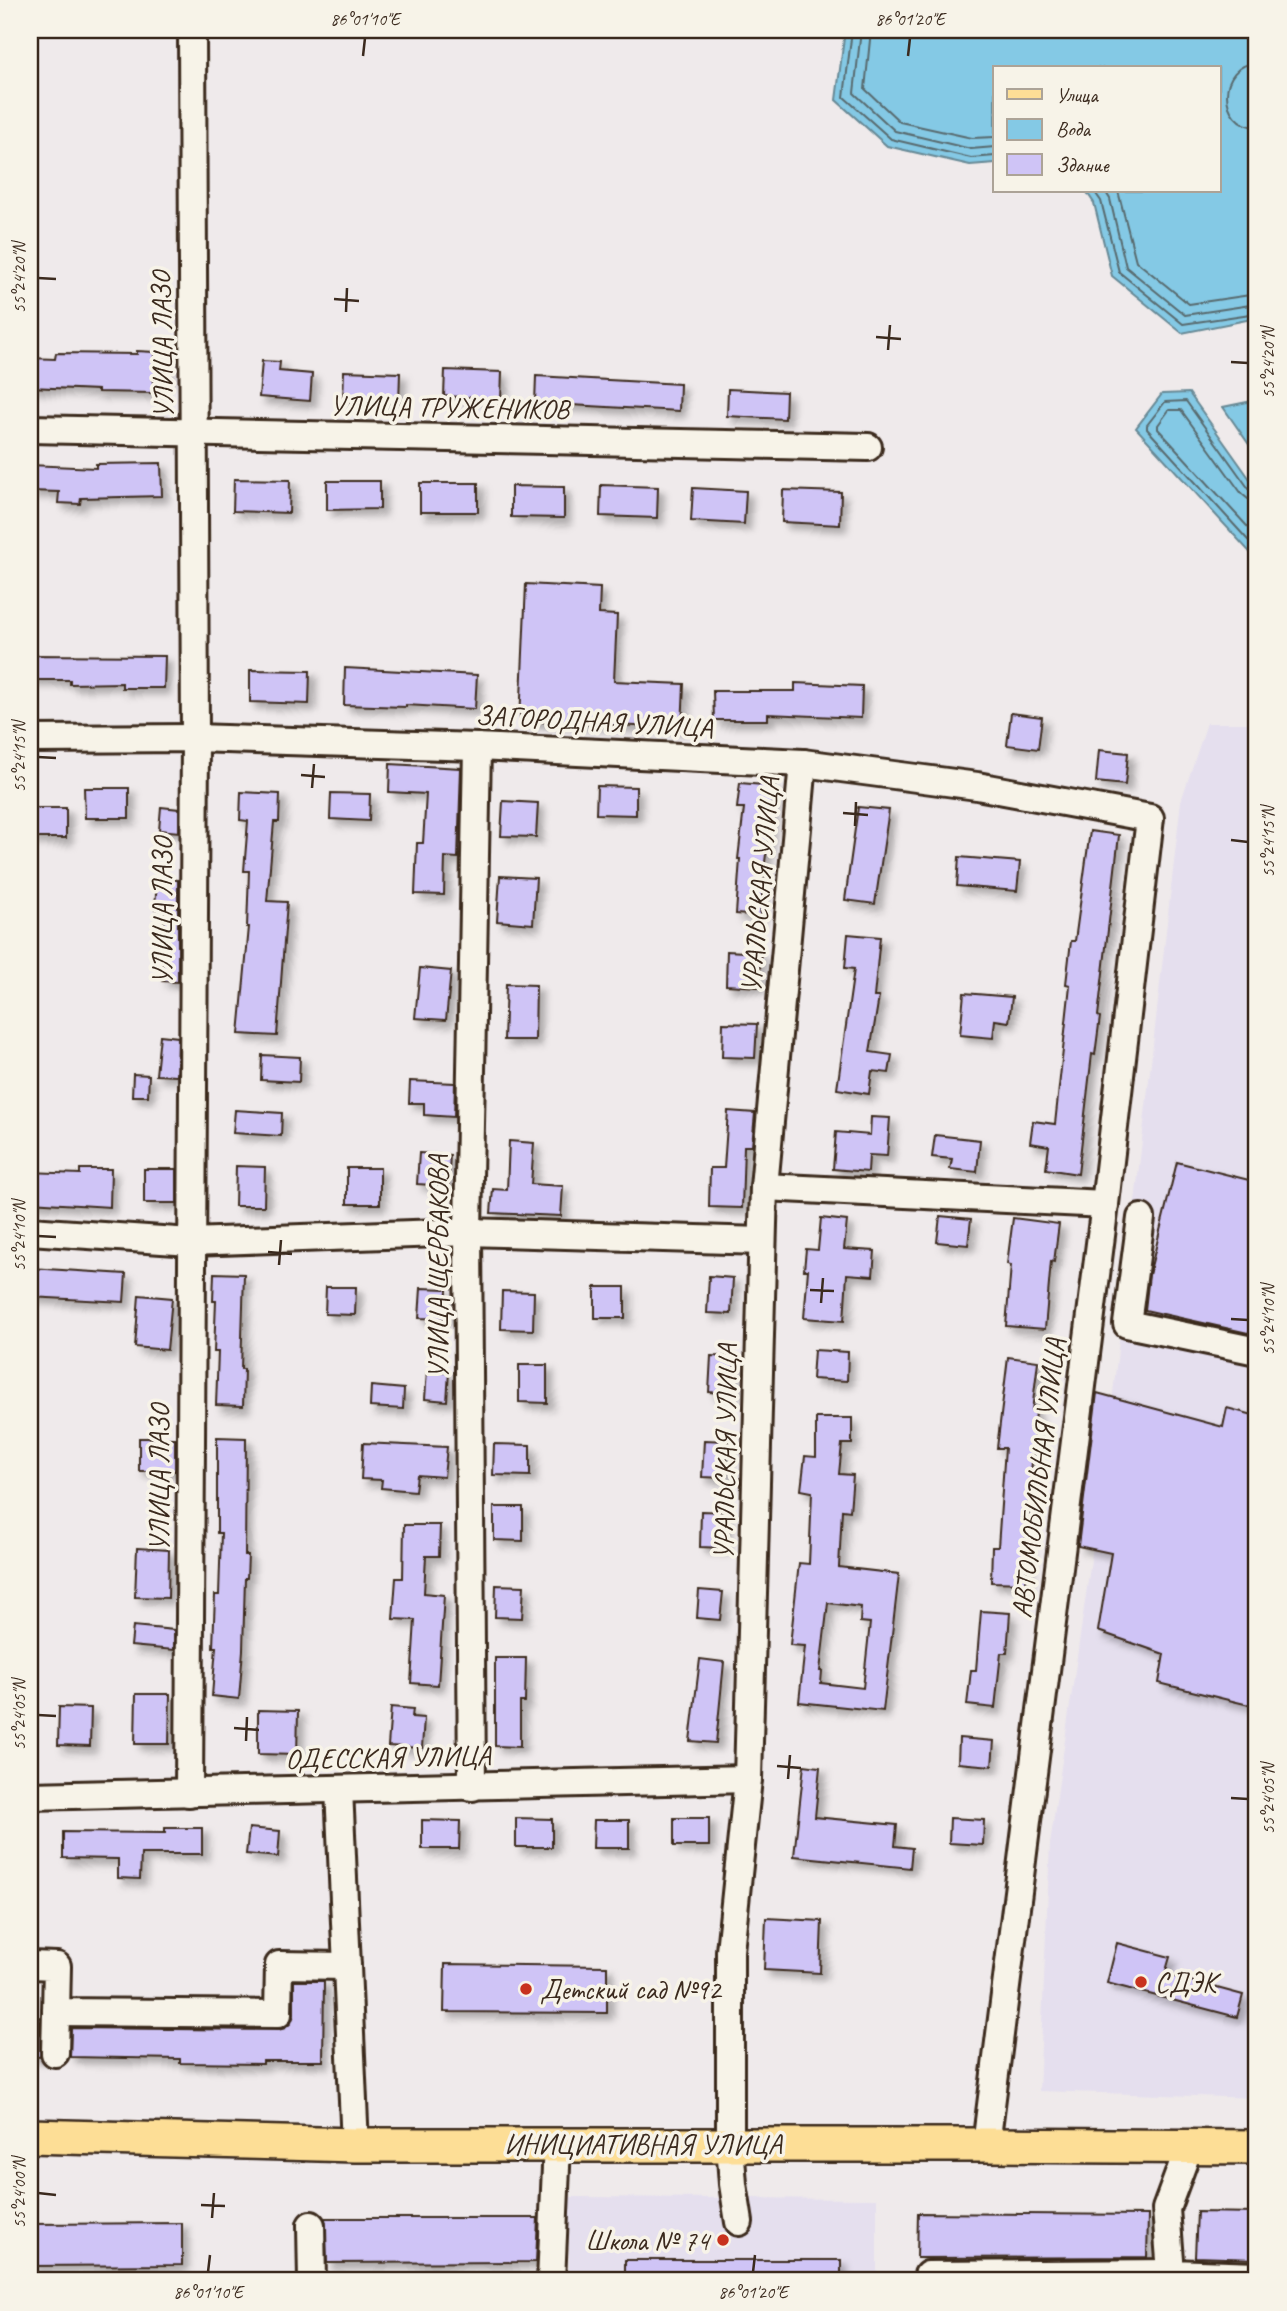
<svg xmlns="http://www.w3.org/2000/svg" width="1287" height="2311" font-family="Caveat,sans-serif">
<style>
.built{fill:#e5dfee}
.water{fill:#84c9e5;stroke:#678995;stroke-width:2}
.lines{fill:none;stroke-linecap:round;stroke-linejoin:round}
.shore{stroke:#586a6e;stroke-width:2}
.building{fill:#cfc4f6;stroke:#3b2a1e;stroke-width:2;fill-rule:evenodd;filter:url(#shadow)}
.minor-casing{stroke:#3b2a1e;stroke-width:32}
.major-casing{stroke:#3b2a1e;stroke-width:38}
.minor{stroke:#f7f3e8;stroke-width:26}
.major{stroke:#fdde96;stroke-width:33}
.ticks{fill:none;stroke:#3b2a1e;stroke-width:2.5}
.poi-dot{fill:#c8321e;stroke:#f7f3e8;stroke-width:2.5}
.labels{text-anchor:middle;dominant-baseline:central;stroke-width:7;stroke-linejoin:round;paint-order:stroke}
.street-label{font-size:28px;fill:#3b2a1e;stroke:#f7f3e8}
.poi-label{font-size:28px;fill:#3b2a1e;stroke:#f7f3e8;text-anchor:start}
.neatline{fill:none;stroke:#3b2a1e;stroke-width:2.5}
.ticks-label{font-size:18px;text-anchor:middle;fill:#3b2a1e}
</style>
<defs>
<filter id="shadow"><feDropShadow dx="6" dy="6" stdDeviation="3.5" flood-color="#0004"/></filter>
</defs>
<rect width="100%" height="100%" fill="#efeaeb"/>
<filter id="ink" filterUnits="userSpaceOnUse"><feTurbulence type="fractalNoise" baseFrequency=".0143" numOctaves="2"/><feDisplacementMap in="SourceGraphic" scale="14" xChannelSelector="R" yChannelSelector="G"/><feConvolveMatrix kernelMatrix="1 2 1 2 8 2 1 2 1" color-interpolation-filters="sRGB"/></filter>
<g filter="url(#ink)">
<g class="built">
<path d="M1207,723h50v1375l-218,-7 11,-247 55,-381 76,-662z"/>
<path d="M569,2197l308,2v82h-308z"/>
</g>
<g class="water">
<path d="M845,30h412v53l-5,12 5,12v211l-75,15 -70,-57 -18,-73 -8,-12h133v-123h-224v95l-25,2 -83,-19 -51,-46z"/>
<path d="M1189,393l68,96v71l-121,-132 26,-34z"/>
<path d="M1257,400v56l-34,-49z"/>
</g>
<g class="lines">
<g class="shore">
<path d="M852,30l-8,67 47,42 80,19 24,-2"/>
<path d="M861,30l-7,63 41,38 76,18 24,-2"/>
<path d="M871,30l-6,59 35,33 72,16 23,-1"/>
<path d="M1257,63c-40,1 -40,62 0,64"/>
<path d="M1094,191l7,10 18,71 64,52 74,-11"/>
<path d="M1105,191l5,8 16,68 59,48 72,-11"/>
<path d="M1118,191l18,70 53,43 68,-10"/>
<path d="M1257,492l-8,-3 -63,-88 -21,1 -18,23v4l110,121"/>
<path d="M1257,501l-9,-2 -6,-5 -61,-84h-12l-11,15v4l99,108"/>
</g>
</g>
<g class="building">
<path d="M137,351l17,1v13h13v15h-14v13l-55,-1v-2l-68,-3v-29l25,1 1,-6 81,1z"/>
<path d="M262,361l18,1 -1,9 33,3 -2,27 -51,-4z"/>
<path d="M445,370l57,2 -1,27 -57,-3z"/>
<path d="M344,371l56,2 -1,30 -56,-2z"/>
<path d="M536,376l144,8 -1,27 -144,-8z"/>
<path d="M728,389l58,3 -1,27 -58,-3z"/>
<path d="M161,463l1,33 -81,2 -1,6 -22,-1 1,-11 -29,-1v-26l66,3v-4z"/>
<path d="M234,479l56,1 -1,33 -56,-2z"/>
<path d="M327,481h53v28l-53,1z"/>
<rect x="420" y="483" width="58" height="29"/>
<path d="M601,485l57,2 -1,31 -57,-2z"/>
<path d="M511,486l53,1v31l-53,-1z"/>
<path d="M693,488l53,3 -2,33 -53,-3z"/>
<path d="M783,490l58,2 -1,33 -58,-3z"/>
<path d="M526,584l74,4 -1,26 18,1 -3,66 70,3 -2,44 -162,-7z"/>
<path d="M30,655l135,1 -1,32h-42v-5l-52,1v-4h-40z"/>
<path d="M345,668l132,7 -2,34 -69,-4v2l-62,-2z"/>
<path d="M250,670l60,1 -1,33 -59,-2z"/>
<path d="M795,683l67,3 -1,32 -93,-4v6h-54l-1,-29h82z"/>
<path d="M1011,713l31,4 -4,32 -31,-4z"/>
<path d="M1099,750l29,3 -3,32 -29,-3z"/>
<path d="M390,764l71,4 -3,90 -13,-1 -1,38 -29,-1 2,-51h6l3,-49 -37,-2z"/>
<path d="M740,783l35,3 -10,76 -5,54 -24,-2 4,-55h-2l6,-51h-7z"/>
<path d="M597,786l39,1v28l-40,-1z"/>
<path d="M84,788h45v30h-44z"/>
<path d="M241,792l39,2 -1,28h-5l-7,79 20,1 -10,134 -38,-2 10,-107h-2l2,-56h-5l4,-50 -8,-1z"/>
<path d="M331,793l39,1 -1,27 -39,-2z"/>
<path d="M503,801l35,2 -2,34 -35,-1z"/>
<path d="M161,807l18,2v23l-20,-2z"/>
<path d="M858,807l31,3 -14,94 -30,-4z"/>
<rect x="30" y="808" width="36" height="30"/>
<path d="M1090,831l29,4 -21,181 2,1 -5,38 -3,-1 -14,120 -32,-5 3,-23 -19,-3 3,-22 22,3 15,-139 -4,-1 5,-43h4z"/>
<path d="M959,857l61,5 -3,29 -60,-5z"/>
<path d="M500,876l36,2 -3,46 -36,-3z"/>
<path d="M157,879l21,1v102l-16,-1 3,-72h-10z"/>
<path d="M848,934l32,3 -6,60h5l-9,55 22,3 -3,18 -17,-2 -3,23 -32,-5 17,-120 -9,-1z"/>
<path d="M727,951l34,2 -2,34 -33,-2z"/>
<path d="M420,968l31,3 -5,49 -31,-2z"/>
<path d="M506,984l30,1 -1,55h-31z"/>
<path d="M964,993l48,4 -3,25 -14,-2 -2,18 -33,-3z"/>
<path d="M723,1023l34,1 -2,34 -33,-1z"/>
<path d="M160,1035l18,2 -1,39 -21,-1z"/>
<path d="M262,1055l38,2 -1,25 -38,-2z"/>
<path d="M133,1074l16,1 -1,21h-16z"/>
<path d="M410,1081l45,2 -1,34 -30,-2v-12h-15z"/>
<path d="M235,1110l47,3 -1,23 -48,-3z"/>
<path d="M728,1111l27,2 -3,33h-8l-2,62 -33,-1 1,-39h14z"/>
<path d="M871,1117l19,1 -3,38 -18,-1 -1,17 -35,-3 3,-37 34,3z"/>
<path d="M935,1135l45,5 -3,32 -27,-3 2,-10 -20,-2z"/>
<path d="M509,1141l25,2 -3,41 32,2 -2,30 -70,-3 2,-24 14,1z"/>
<path d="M419,1153l31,2 -2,31 -31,-2z"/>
<path d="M1177,1162l80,20v153l-112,-25 4,-35z"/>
<path d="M236,1166l29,1 -1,39h-29z"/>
<rect x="347" y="1168" width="33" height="36"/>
<path d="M80,1169h31l-1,38 -80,-5v-30l50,2z"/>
<rect x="144" y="1169" width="33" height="34"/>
<path d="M940,1216l31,3 -3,26 -31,-3z"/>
<path d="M821,1218l26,3 -3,28 31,2 -2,25 -26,-2 -3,47 -40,-3 4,-48h-4l2,-21 12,1z"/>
<path d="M1013,1218l46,6 -5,38 -3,-1 -6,68 -39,-3 5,-61 -4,-1z"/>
<path d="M30,1268l96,6 -2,28 -94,-5z"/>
<path d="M214,1273l30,1 -3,95h3l-1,37 -27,-1 2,-53h-4l2,-51h-3z"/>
<path d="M709,1276l24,2 -2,36 -24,-1z"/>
<path d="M326,1287h30l-1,28 -30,-1z"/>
<rect x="595" y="1287" width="30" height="31"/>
<path d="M421,1288l26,1 -1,30 -27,-1z"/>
<path d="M502,1291l32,1 -1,38 -32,-1z"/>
<path d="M139,1295l33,3 -5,52 -32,-3z"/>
<path d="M814,1350l34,2 -1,29 -35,-2z"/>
<path d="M711,1356l24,1 -2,37 -24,-2z"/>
<path d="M1008,1357l30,4 -6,50h4l-11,138h3l-2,34 -35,-1 1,-35h6l7,-99h-8z"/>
<path d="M519,1365h28v38l-28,-1z"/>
<path d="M427,1370l22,2 -2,29 -22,-2z"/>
<path d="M371,1386l33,3 -1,20 -33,-2z"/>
<path d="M1097,1393l126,34 4,-19 30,8v291l-98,-24 5,-29 -66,-23 13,-78 -33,-7z"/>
<path d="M816,1418h36v26h-10l-3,30 14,1 -3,36 -8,-1 -3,57 60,7 -16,137 -84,-9 6,-56 -15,-1 9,-82 10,1 3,-72 -11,-2 4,-34 11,1zM828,1603l33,4 -1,15 10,1 -7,65 -42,-5 1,-12h-2z"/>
<path d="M217,1437l29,1 -1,117h3l-1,23h-2l-2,72 -4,49 -27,-3 4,-49h-3l2,-52h4l2,-62h-4z"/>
<rect x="139" y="1438" width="36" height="33"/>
<path d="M704,1440l24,1 -2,37 -24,-1z"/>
<path d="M363,1443l84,4 -3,30 -27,-2 -2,16 -34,-3 1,-8 -21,-1z"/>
<path d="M494,1444l36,1v31l-37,-1z"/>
<path d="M494,1507h29v34l-29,-1z"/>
<path d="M701,1511l25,1 -2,36 -24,-1z"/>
<path d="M404,1525h36l-1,31h-13l-2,37 20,2 -6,90 -27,-2 4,-63 -22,-1 3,-41h7z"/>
<path d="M137,1548l32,2 -1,48 -33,-1z"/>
<path d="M496,1585l28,1 -2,32 -27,-1z"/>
<path d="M699,1590l24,2 -3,28 -23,-2z"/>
<path d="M981,1611l29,2 -3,40h-6l-6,55 -28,-3 4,-35h5z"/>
<path d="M133,1626l41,4v20l-43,-4z"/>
<path d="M495,1658h31l-1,44h-5v45l-25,-1z"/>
<path d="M700,1659l24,3 -8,81 -26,-2z"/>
<path d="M136,1694h34l-1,50h-34z"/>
<path d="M59,1707l32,1 -1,38 -32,-1z"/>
<path d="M391,1707l22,2 -1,8 12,1 -2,30 -34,-2z"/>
<path d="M258,1710l40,1 -1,44 -39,-1z"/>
<path d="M959,1738l35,3 -2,25 -34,-3z"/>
<path d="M804,1765l16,2 -5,50 82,8 -2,21 17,2 -2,20 -116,-12z"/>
<path d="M516,1818l36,1v28h-36z"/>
<rect x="674" y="1818" width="35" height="28"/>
<path d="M950,1818l34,2 -1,25 -34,-2z"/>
<path d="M422,1820l38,1 -1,28h-37z"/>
<path d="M594,1820h35v28h-36z"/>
<path d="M165,1828h37v26h-61l-1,25 -22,-1v-19l-55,-1v-26l102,1z"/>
<path d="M249,1828l31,3 -2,26 -32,-3z"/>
<path d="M766,1918l56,3 -2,52 -56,-3z"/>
<path d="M1117,1943l53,14 -5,17 78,21 -6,22 -130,-34z"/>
<path d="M445,1964l162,2v47l-163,-1z"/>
<path d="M294,1981h30l-1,80h-60v3l-83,-1v-4l-110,-2 1,-29 207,2 7,-2 6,-5 3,-8z"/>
<path d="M30,2018h10v39l-10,-1z"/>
<path d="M1197,2212l60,1v46l-62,-2z"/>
<path d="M918,2213l230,2 -1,42 -230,1z"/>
<path d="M325,2218h213l-2,44 -209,1z"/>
<path d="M182,2223v42l-152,1v-42z"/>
<rect x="625" y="2260" width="216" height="21"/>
</g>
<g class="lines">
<g class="minor-casing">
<g id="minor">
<path d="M30,429l838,18"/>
<path d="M30,739l165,-1 282,9 326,16 174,23 173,32 -45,386 -119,941"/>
<path d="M764,1187l341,17"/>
<path d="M1141,1218l-14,106 130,27"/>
<path d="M30,1231l161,11 277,-10 294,9"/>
<path d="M472,1787l-4,-555 9,-485"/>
<path d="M339,1789l16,356"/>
<path d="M189,1793l6,-1055 -3,-708"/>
<path d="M30,1796l718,-17"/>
<path d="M30,1965l27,1 -1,46 222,2 1,-49 68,1"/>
<path d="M55,2053l1,-41"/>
<path d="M1189,2147l-23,62 5,64 86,3"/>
<path d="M739,2222l-6,-38 -3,-40v-193l18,-172 16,-592 39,-424"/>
<path d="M311,2225l1,56"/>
<path d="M928,2275l243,-2"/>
<path d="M551,2281l6,-137"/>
</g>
</g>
<g class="major-casing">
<path id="major" d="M30,2136l325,9h631l271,2"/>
</g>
<use href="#minor" class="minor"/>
<use href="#major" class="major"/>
</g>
</g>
<path class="ticks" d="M363,56l2,-18M908,56l2,-18M38,278l18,1M334,299l25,2M346,312l1,-24M876,337l25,2M888,350l2,-25M1231,362l17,1M38,757l18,1M301,775l24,2M312,788l2,-24M843,813l25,2M855,826l1,-24M1231,840l17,2M38,1236l18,1M268,1252l24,2M279,1265l2,-25M810,1290l24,1M821,1303l2,-25M1231,1319l17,1M38,1715l18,1M234,1728l25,2M246,1741l1,-24M777,1766l24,2M788,1779l2,-24M1231,1798l17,1M38,2193l18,2M201,2205l24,1M212,2218l2,-25M208,2272l2,-17M753,2272l2,-17"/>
<g class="poi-dot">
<circle cx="1141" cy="1982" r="7"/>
<circle cx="526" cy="1989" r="7"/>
<circle cx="723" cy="2240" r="7"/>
</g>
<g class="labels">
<g class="street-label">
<text transform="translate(162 345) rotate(-91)">УЛИЦА ЛАЗО</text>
<text transform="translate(449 407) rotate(1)">УЛИЦА ТРУЖЕНИКОВ</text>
<text transform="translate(594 721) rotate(3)">ЗАГОРОДНАЯ УЛИЦА</text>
<text transform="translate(760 885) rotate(-85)">УРАЛЬСКАЯ УЛИЦА</text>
<text transform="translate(162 911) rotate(-90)">УЛИЦА ЛАЗО</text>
<text transform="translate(438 1267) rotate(-90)">УЛИЦА ЩЕРБАКОВА</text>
<text transform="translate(725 1452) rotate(-89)">УРАЛЬСКАЯ УЛИЦА</text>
<text transform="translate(159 1478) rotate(-90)">УЛИЦА ЛАЗО</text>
<text transform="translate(1038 1478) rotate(-83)">АВТОМОБИЛЬНАЯ УЛИЦА</text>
<text transform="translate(388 1757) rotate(-1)">ОДЕССКАЯ УЛИЦА</text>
<text x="643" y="2144">ИНИЦИАТИВНАЯ УЛИЦА</text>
</g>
<g class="poi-label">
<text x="1155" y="1982">СДЭК</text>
<text x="540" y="1989">Детский сад №92</text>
<text x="709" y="2240" text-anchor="end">Школа № 74</text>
</g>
</g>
<rect width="1287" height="2311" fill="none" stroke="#f7f3e8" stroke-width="77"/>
<rect x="993" y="66" width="228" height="126" fill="#f7f3e8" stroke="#aca397" stroke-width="2"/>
<rect x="1007" y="89" width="35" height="10" fill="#fdde96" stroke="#aca397" stroke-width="2"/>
<text x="1056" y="102" font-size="21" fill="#3b2a1e">Улица</text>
<rect x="1007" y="119" width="35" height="21" fill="#84c9e5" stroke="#aca397" stroke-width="2"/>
<text x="1056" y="136" font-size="21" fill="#3b2a1e">Вода</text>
<rect x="1007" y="154" width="35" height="21" fill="#cfc4f6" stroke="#aca397" stroke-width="2"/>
<text x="1056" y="172" font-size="21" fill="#3b2a1e">Здание</text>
<rect x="38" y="38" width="1210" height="2234" class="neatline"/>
<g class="ticks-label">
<text x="365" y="25">86°01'10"E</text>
<text x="910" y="25">86°01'20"E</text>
<text transform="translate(19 278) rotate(-90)" y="6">55°24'20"N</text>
<text transform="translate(1268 363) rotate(-90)" y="6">55°24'20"N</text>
<text transform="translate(19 757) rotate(-90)" y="6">55°24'15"N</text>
<text transform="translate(1268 842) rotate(-90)" y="6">55°24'15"N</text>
<text transform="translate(19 1236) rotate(-90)" y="6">55°24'10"N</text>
<text transform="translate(1268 1320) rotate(-90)" y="6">55°24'10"N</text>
<text transform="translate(19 1715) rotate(-90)" y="6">55°24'05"N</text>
<text transform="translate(1268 1799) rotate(-90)" y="6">55°24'05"N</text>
<text transform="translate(19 2193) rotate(-90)" y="6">55°24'00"N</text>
<text x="208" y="2298">86°01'10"E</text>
<text x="753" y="2298">86°01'20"E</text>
</g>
</svg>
